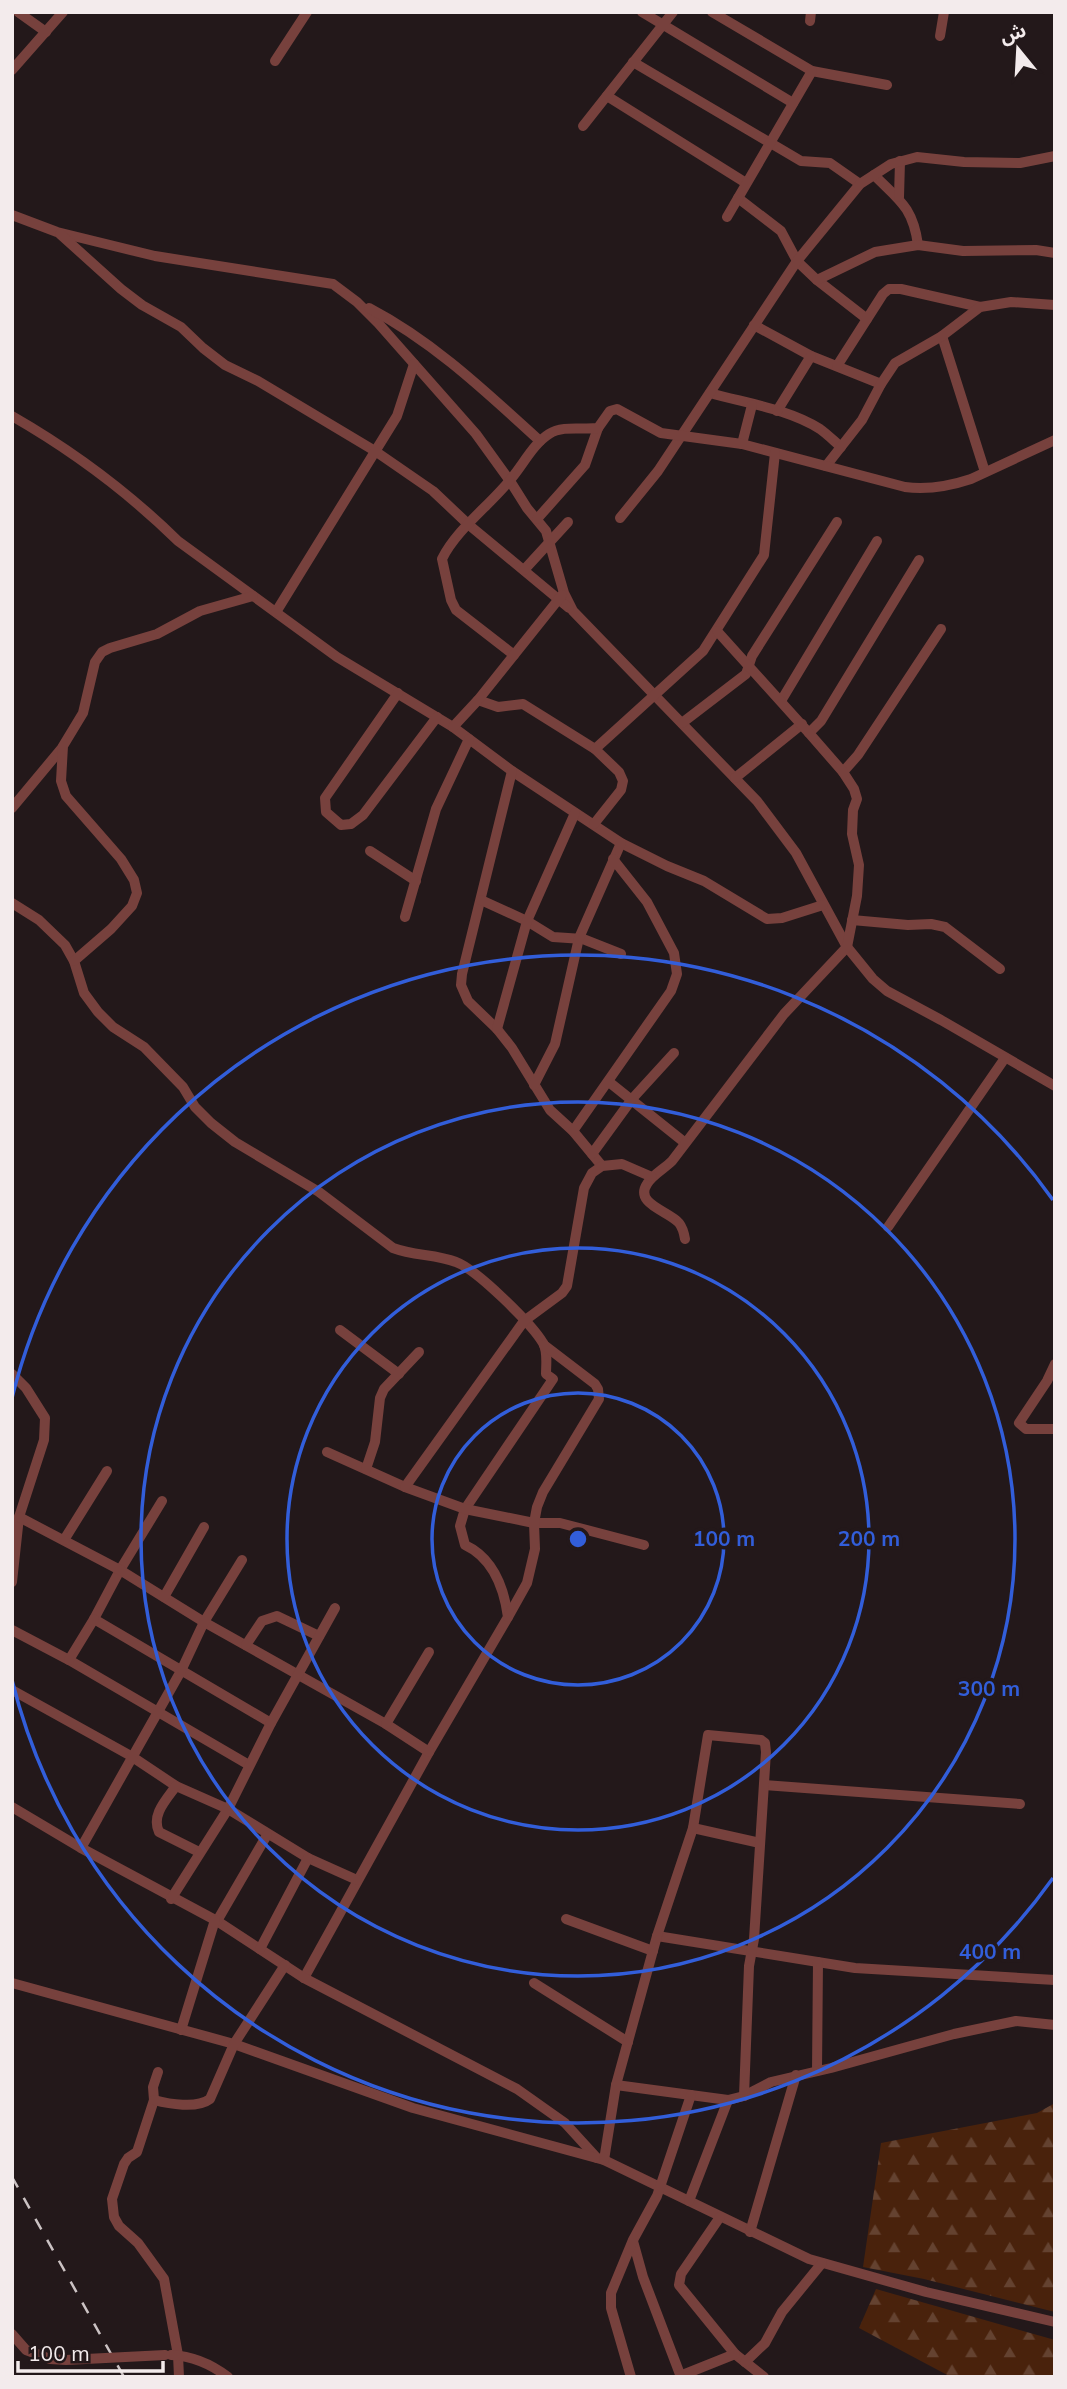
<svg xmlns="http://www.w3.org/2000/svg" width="1067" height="2389" font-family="Mulish,'Noto Sans Arabic',sans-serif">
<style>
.forest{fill:url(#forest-firs)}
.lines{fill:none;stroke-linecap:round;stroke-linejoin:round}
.minor{stroke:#77413d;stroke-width:10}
.rail{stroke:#cbc2c3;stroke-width:2.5;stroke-dasharray:12 12;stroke-linecap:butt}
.minor-bridge{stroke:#77413d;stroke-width:10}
.ring{fill:none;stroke:#325eda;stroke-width:3.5}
.centre{fill:#325eda;stroke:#23181a;stroke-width:3.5}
.ring-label{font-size:21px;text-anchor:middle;font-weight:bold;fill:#325eda;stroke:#23181a;stroke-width:7;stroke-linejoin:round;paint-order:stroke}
</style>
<defs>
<pattern id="forest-firs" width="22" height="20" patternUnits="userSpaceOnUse" patternTransform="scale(1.75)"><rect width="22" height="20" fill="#49220c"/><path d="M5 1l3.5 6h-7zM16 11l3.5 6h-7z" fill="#644230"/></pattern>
</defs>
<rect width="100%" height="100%" fill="#23181a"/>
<g class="forest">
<path d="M1055,2103v209l-131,-33 -61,-12 18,-124 156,-30z"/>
<path d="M876,2289l179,51v37h-104l-92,-49z"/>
</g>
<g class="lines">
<g class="minor">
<path d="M18,12l28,20"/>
<path d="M642,12l151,91"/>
<path d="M712,12l100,59 75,14"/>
<path d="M810,21l1,-9"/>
<path d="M940,36l4,-24"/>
<path d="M275,61l32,-49"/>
<path d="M633,62l168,99 29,2 30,21"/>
<path d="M12,70l51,-58"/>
<path d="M607,96l139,87"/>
<path d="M583,126l90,-114"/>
<path d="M874,175c25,25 39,32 44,70"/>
<path d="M899,197l1,-36"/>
<path d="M738,198l43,33 16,30 20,19 50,39"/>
<path d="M12,215l45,17 98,24 178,28 24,18 21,21 98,111 34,47 17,27 19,23 18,62 9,18 184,190 39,52 51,94 26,32 14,12 54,29 114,66"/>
<path d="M727,217l85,-146"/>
<path d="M60,234l61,55 21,16 39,22 22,21 22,17 33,16 117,70 58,40 36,34 100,83"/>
<path d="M817,280l58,-28 43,-7 45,6 73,-1 19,3"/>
<path d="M369,308c65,34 117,84 171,133"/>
<path d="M754,325l57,31 70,28"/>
<path d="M942,336l43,136"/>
<path d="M837,366l46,-72 6,-5h12l79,18"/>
<path d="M710,393c35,10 79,16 110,36 7,5 14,12 21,18"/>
<path d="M777,411l34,-55"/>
<path d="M12,416c61,35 116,76 166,125l159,116 116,70 59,44 109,72 46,23 37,15 63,38 15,-1 41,-13"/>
<path d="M742,444l10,-39"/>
<path d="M826,466l36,-46 19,-36 14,-21 47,-27 38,-29 31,-5 44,3"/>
<path d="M620,518l38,-47 139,-210 63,-77 31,-20 26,-7 47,5 56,1 35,-7"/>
<path d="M537,519l48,-54 13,-37"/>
<path d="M524,570l44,-48"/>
<path d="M276,612l121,-196 17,-52"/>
<path d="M514,655l-58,-45 -5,-10 -9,-41c14,-29 48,-54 68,-79 13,-15 23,-36 39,-46 14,-9 33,-4 49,-6l12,-17 7,-2 44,24 81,11 163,43c23,3 45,-1 66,-8l84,-39"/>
<path d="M398,693l-73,105 1,14 15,13 10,-1 12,-9 74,-98"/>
<path d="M478,700l20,7 25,-3 72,45"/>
<path d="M781,701l96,-160"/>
<path d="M682,723l64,-49 6,-18 85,-134"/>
<path d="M453,727l25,-27 84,-105"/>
<path d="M809,733l12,-12 98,-161"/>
<path d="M512,771l-50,203 -1,11 7,16 29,28 15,19 38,62 23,21 29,35"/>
<path d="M843,772l15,-17 83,-126"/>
<path d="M735,778l67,-54"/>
<path d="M12,808l50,-60"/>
<path d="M594,824l27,-34 2,-9 -4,-9 -24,-23 108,-98 61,-96 11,-102"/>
<path d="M370,851l46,30"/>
<path d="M481,900l46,21 26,16 30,2 38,15"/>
<path d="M12,903l27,17 26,25 9,16 10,32 14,19 15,15 31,20 39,40 12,20 16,16 24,19 84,50 74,56c21,8 43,6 63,14 20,7 76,62 87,81 5,8 3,22 3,31l7,5 -88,130 -5,17 5,19c28,13 39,43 43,72l-79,135 -125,226"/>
<path d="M405,917l31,-108 33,-70"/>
<path d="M852,920l56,5 23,-1 14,3 55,42"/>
<path d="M74,961l37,-32 21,-23 5,-13 -3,-13 -13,-21 -55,-63 -5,-15 2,-35 20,-33 12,-51 7,-10 8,-4 47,-14 43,-23 53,-15"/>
<path d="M497,1029l30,-108 48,-108"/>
<path d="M609,1082l75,60"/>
<path d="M534,1085l21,-41 24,-106 42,-95"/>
<path d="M573,1131l98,-140 6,-17 -3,-21 -27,-51 -34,-43"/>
<path d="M592,1154l40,-55 42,-46"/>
<path d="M888,1227l117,-169"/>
<path d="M685,1239c-1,-6 -2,-11 -6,-16 -10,-12 -45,-19 -32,-39 5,-9 17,-15 25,-23l112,-147 63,-67 10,-51 2,-31 -7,-31 1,-24 4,-11 -3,-10 -11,-17 -34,-39 -92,-102"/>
<path d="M340,1330l59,44"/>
<path d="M1055,1364l-8,17 -28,42 7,6h29"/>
<path d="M12,1374l14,14 19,30 -1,22 -25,77 -7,65"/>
<path d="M327,1452l78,35 60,22 69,14h26l84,22"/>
<path d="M366,1469l9,-27 5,-44 4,-9 35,-37"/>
<path d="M405,1487l119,-166 38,-28 5,-7 17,-98 8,-15 10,-7 20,-2 30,13"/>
<path d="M162,1501l-42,69 -26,49 177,104"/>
<path d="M19,1517l101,53 84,52 182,102 43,28"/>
<path d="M64,1540l43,-69"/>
<path d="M164,1597l40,-70"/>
<path d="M508,1617l19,-34 8,-34 -1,-26 3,-16 6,-15 56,-93 -1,-10 -3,-5 -51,-39"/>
<path d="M12,1630l57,30 180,105"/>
<path d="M246,1645l16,-24 15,-5 42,20"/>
<path d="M69,1660l25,-41"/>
<path d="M12,1690l119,66 45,30 52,23 80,49 49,22"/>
<path d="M386,1724l43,-72"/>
<path d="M764,1785l256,19"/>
<path d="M176,1786c-10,14 -25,29 -17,46l40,20"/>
<path d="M12,1807l69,41 136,73 87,57 213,111 48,34 32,35"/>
<path d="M693,1828l67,15"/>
<path d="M81,1848l100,-177 23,-49 38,-62"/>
<path d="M171,1899l57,-90 43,-86 64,-115"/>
<path d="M566,1919l87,32"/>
<path d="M217,1921l50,-86"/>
<path d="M657,1936l198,32 200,12"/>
<path d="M260,1949l48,-91"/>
<path d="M12,1983l222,61 179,64 191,52 205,99 117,33 129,30"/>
<path d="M534,1983l94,59"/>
<path d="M181,2030l34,-110"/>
<path d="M817,2071l1,-109"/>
<path d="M158,2072l-5,15 1,13 -17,52 -9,6 -4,6 -12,35 2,18 5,9 19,17 26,36 14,76 1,22"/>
<path d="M616,2085l112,15 16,-4 27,-14 60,-14 123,-34 62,-13 39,4"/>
<path d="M154,2100c15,4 43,9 56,-1l24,-55 51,-79"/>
<path d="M604,2160l12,-75 41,-149 36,-108 15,-93 53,5 4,3 1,9 -12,187 -5,27 -5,130"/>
<path d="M689,2201l39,-101"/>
<path d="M720,2217l-39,57 -2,11 56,69 29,23"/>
<path d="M750,2232l46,-157"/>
<path d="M633,2241l10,36 38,100"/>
<path d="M12,2334l14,16 24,9"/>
<path d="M171,2355c22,1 40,9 57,22"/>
<path d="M745,2362l20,-19 17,-31 40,-49"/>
<path d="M680,2376l55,-22"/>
<path d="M631,2377l-20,-69v-15l22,-53 24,-44 34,-101"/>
</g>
<path class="rail" d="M12,2177l112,200"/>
<path class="minor-bridge" d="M50,2359l16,1 99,-5"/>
</g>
<g class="ring">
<circle cx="578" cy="1539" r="146"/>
<circle cx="578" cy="1539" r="291"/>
<circle cx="578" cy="1539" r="437"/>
<path d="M1053 1878A583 583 0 0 1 12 1680M12 1398A583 583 0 0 1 1053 1200"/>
</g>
<circle cx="578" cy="1539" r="10" class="centre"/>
<g class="ring-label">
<text x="724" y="1546">100 m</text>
<text x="869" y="1546">200 m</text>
<text x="989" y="1696">300 m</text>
<text x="990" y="1959">400 m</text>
</g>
<rect width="1067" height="2389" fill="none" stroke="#f3ebec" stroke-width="28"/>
<g transform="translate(1018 49) rotate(342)" stroke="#23181a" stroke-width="5" paint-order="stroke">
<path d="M0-5L12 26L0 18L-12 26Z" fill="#f3ebec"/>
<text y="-10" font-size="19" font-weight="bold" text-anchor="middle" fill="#f3ebec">ش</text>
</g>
<path d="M18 2361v10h145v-10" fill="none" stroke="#f3ebec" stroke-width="3.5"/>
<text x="28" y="2361" font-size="21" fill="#f3ebec" stroke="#23181a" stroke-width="5" paint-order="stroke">100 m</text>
</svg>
